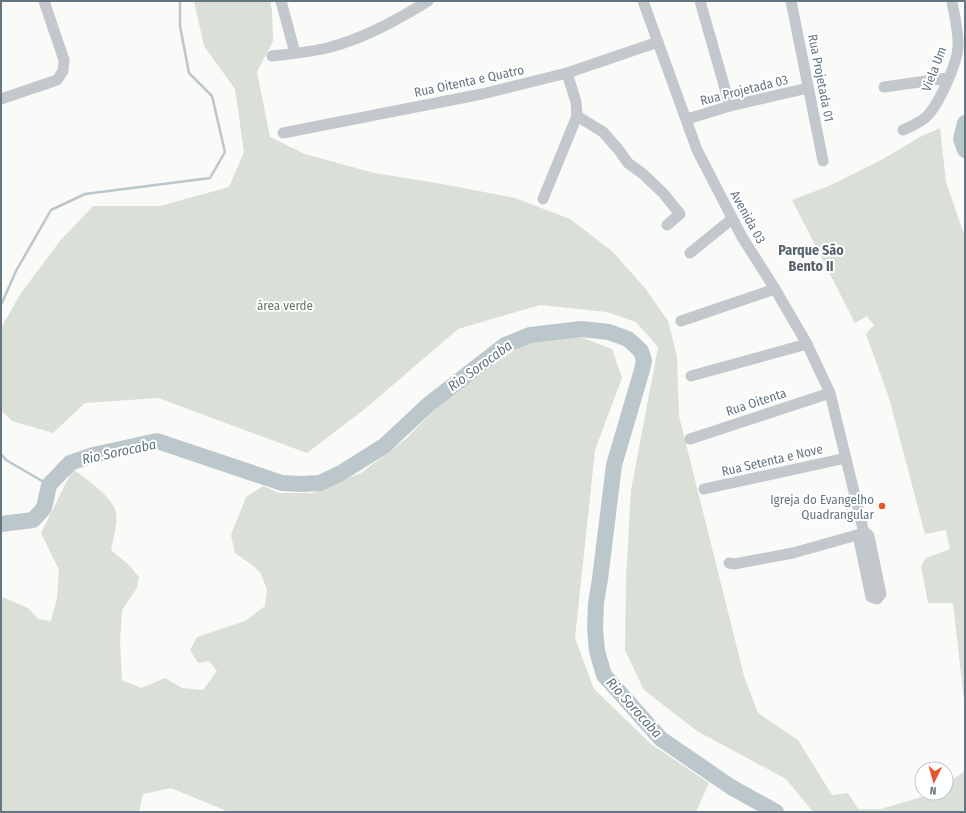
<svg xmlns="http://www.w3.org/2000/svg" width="966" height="813" font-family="'Fira Sans Condensed',sans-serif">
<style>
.green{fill:#dadfd7}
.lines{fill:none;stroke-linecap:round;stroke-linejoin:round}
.stream{stroke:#bbc7cb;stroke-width:2.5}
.river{stroke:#bbc7cb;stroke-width:16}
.minor{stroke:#c3c8cc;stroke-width:11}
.poi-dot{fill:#e4572e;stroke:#fff;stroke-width:1.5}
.labels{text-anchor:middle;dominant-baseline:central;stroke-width:4;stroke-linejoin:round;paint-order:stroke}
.street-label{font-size:13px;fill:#657683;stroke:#fff}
.park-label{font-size:13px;fill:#687a64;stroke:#fff}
.poi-label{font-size:13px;fill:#657683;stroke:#fff;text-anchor:end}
.neighbourhood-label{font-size:14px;font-weight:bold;fill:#57646e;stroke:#fff}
.water-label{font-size:14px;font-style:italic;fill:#60757c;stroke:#fff}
</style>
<rect width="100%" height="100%" fill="#fafaf8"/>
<g class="green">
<path d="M194,1h76l2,10 1,30 -16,31 13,65 35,17 69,19 63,10 78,15 55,21 42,32 33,37 23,33 9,35 2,60 65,260 14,37 40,27 34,55 16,-2 10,16h23l47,-14 3,-2h15v-9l19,-13v41h-152l-27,-33 -89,-48 -53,-41 -19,-40 1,-71 5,-89 27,-143 -22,-25 -29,-10 -67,-7 -82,24 -92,79 -59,45 -149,-55 -73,5 -32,30 -41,-12 -11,-11v-82l20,-35 39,-52 33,-35h67l69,-19 15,-35 -9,-63 -31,-43z"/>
<path d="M940,128l6,54 19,55v472l-12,-106h-25l-7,-37 5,-8 24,-9 -4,-19 -21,4 -36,-136 -23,-64 8,-9 -7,-9 -12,7 -63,-123 37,-14 54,-27 37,-22z"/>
<path d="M581,337l31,12 10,29 -27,72 -20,188 19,51 57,55 58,39 -13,29h-467l-58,-24 -28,6 -4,18h-138v-214h4l23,10 10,11 13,2 6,-23 2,-28 -18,-37 32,-64c12,9 41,29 43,44 2,9 -3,28 -5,37l18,15 10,12 -2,11 -15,22 -2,31 2,39 19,8 24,-10 17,10 21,2 14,-19 -8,-10 -11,2 -8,-13 7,-13 48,-16 20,-15 2,-17 -7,-17 -8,-7 -17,-12 -4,-18 15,-38 17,-11 16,7h33l49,-20 46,-35 28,-29 41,-34 53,-34z"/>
</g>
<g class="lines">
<g class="stream">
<path d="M1,305l15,-34 35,-61 34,-16 125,-16 15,-26 -13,-56 -23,-23 -9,-47v-25"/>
<path d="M1,454l5,6 43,25"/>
</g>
<g class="river">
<path d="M965,123l-4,16 4,11"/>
<path d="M1,524l32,-4 11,-12 5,-23 21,-22 23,-8 64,-14 125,42 20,1 18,-1 21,-10 43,-27 45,-42 76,-59 25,-10 51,-6 28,3 19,7 13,12 3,10 -2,9 -28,95 -14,114 -4,24 -1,25 2,23 7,24 57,64 70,48 45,25"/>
</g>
<g class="minor">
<path d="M281,1l14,52"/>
<path d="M643,1l54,149 45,87 33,52 32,55 23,49 34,140"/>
<path d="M700,1l30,105"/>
<path d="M791,1l32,160"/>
<path d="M272,56c18,-2 38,-4 55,-8 36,-9 70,-28 101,-47"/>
<path d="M884,87l64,-9"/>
<path d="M1,99l56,-19 6,-9 1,-11 -20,-59"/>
<path d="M577,116l26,16 15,17 10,14 15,11 20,19 17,21 -13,11"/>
<path d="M687,119l43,-13 78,-18"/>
<path d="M903,130c8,-4 20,-8 26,-16 11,-13 28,-50 29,-67 1,-15 -4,-32 -6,-46"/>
<path d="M283,133l199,-39 85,-21 91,-31"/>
<path d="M543,199l34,-83 -1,-14 -9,-29"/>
<path d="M690,253l42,-34"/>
<path d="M681,321l94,-32"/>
<path d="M691,376l116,-32"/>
<path d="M690,439l140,-46"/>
<path d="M704,489l142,-31"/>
<path d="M729,563l5,1 59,-11 71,-20h2l3,3 12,58 -4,5 -6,-2 -13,-62"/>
</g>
</g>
<circle class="poi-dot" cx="882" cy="506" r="4"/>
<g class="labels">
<g class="street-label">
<text transform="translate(934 69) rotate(-69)">Viela Um</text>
<text transform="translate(821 78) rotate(79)">Rua Projetada 01</text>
<text transform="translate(469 81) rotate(-12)">Rua Oitenta e Quatro</text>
<text transform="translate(744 90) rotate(-14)">Rua Projetada 03</text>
<text transform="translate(748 217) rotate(61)">Avenida 03</text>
<text transform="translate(756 402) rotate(-18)">Rua Oitenta</text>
<text transform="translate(772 460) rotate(-13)">Rua Setenta e Nove</text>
</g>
<g class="park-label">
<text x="285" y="305">área verde</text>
</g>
<g class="poi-label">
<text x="874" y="499">Igreja do Evangelho<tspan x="874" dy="15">Quadrangular</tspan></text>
</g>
<g class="neighbourhood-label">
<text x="811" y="250">Parque São<tspan x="811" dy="16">Bento II</tspan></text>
</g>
<g class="water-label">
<text transform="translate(480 366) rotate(-36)">Rio Sorocaba</text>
<text transform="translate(119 452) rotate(-12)">Rio Sorocaba</text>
<text transform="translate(634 708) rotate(48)">Rio Sorocaba</text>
</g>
</g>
<rect width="966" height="813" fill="none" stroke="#657683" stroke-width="4"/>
<g transform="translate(934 781) rotate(185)"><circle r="19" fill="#ffffff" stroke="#c1c8cd"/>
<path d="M0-3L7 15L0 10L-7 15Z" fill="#e4572e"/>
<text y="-6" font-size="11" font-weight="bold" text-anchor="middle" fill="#657683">N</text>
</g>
</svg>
